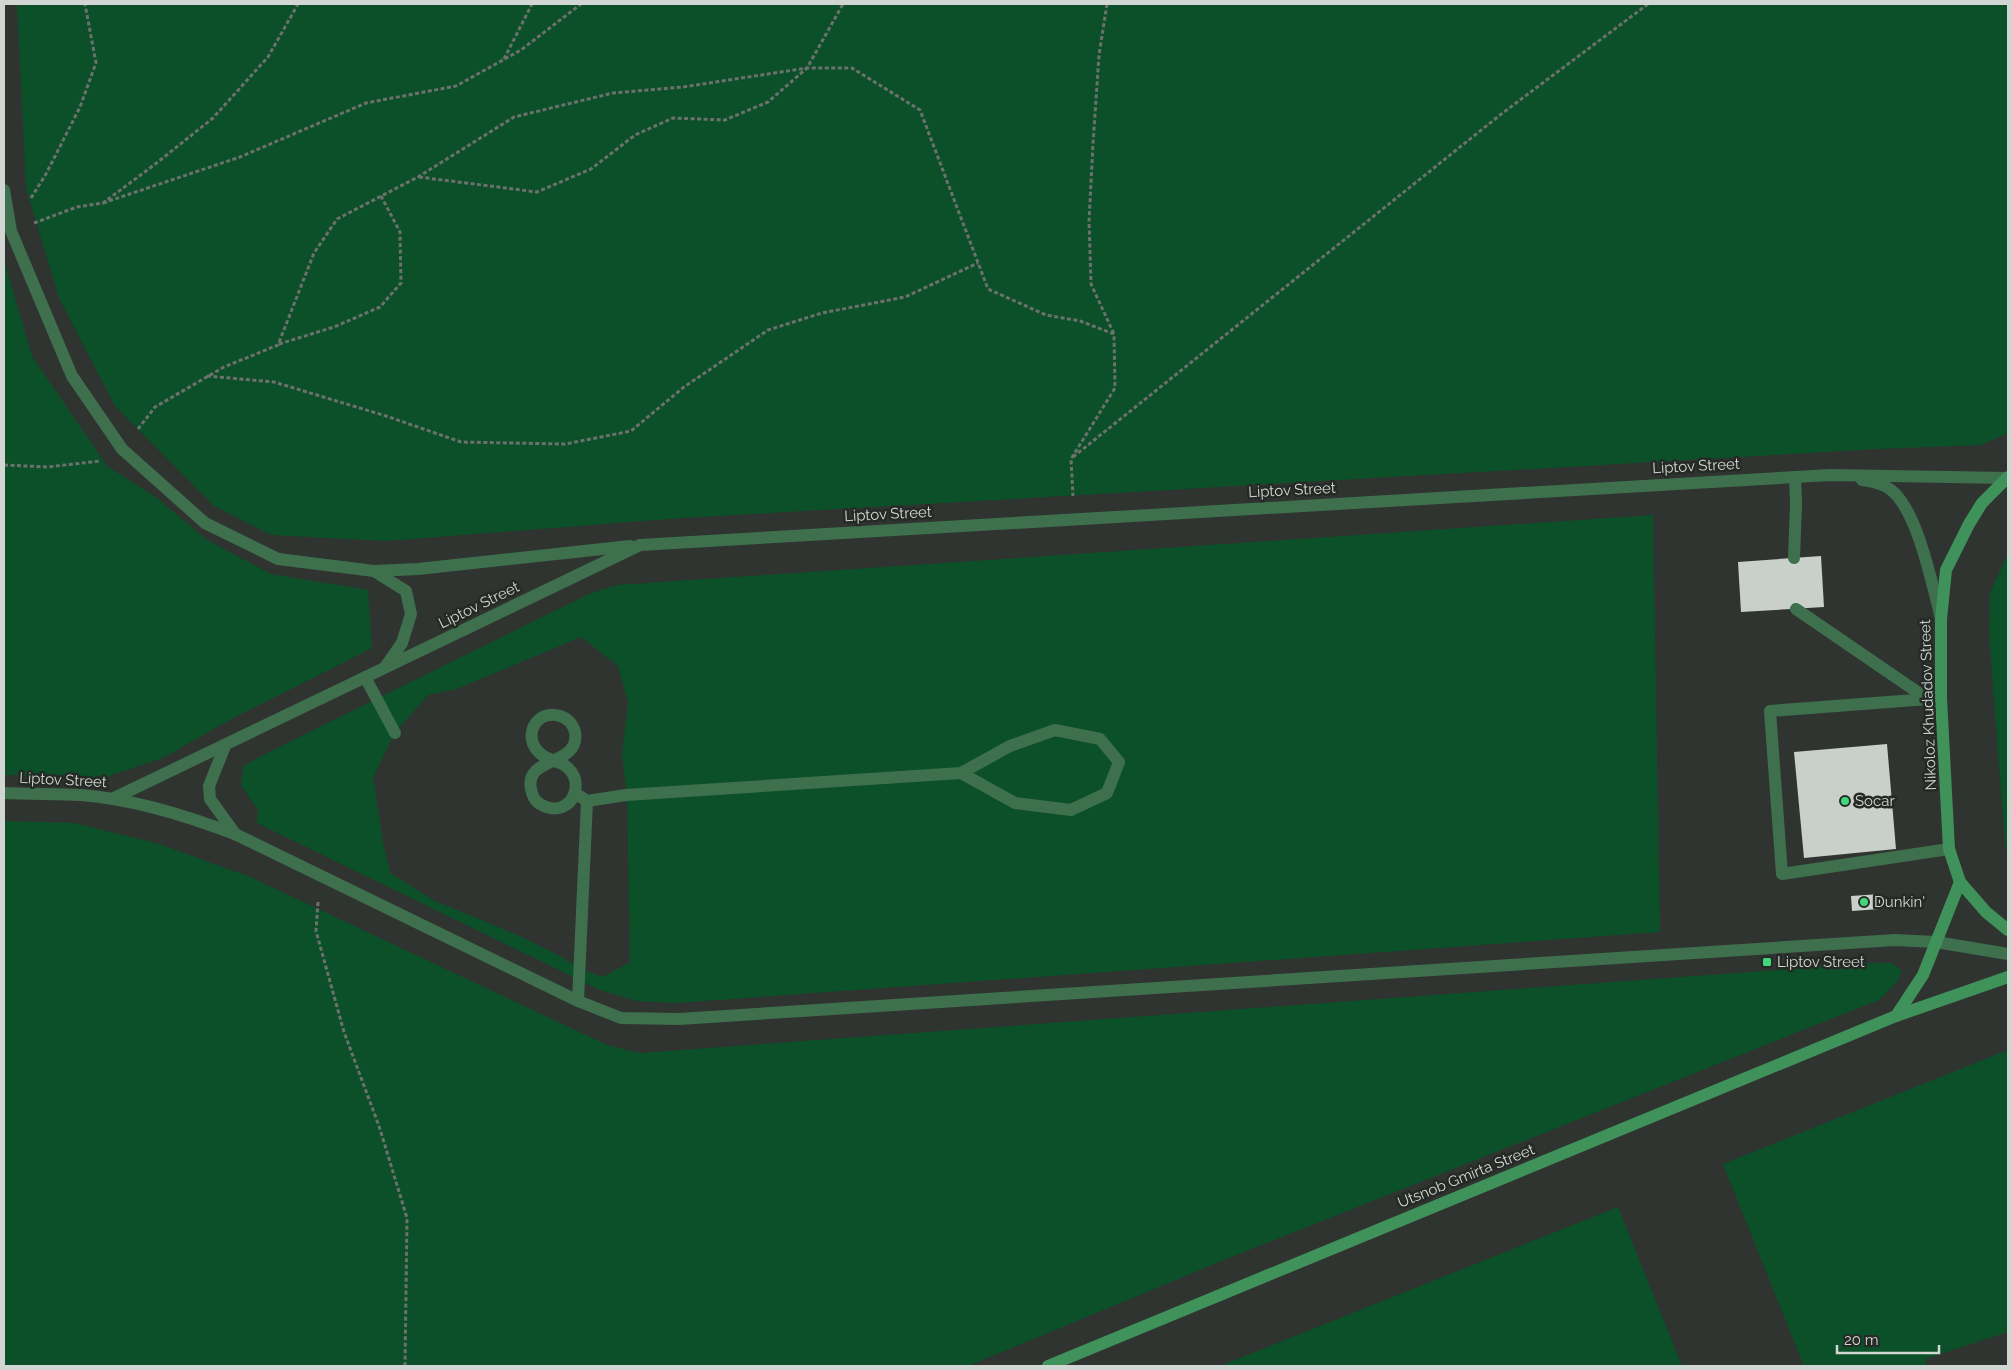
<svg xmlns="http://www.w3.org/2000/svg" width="2012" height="1370" font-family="Raleway,sans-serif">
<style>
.green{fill:#0b5028;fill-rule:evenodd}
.building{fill:#c9d0ca}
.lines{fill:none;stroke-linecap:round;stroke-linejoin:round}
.path{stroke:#6d716e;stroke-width:3;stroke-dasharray:4 2.5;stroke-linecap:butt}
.service{stroke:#3f704d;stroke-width:12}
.minor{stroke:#3f704d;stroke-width:12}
.secondary{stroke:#40925b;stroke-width:12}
.poi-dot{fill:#42d77b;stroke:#252a26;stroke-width:2}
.labels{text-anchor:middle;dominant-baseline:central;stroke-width:5;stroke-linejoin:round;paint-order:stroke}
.street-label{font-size:15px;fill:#d3d7d4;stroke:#252a26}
.poi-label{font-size:15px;fill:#d3d7d4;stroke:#252a26;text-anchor:start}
</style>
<rect width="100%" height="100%" fill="#2f3430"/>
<g class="green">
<path d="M17,4h1991v429l-27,12 -102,4 -1197,69 -296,23 -115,-6 -57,-29 -99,-100 -56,-108 -33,-110z"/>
<path d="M4,260l28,96 75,110 50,32 50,42 64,34 97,16 4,58 -146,74 -63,36 -60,20 -99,-3z"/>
<path d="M1653,515l7,417 -984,71 -39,-2 -37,-11 -343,-167 1,-13 -17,-25 2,-19 24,-13 324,-160 26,-8zM581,637l37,29 10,36 -6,52 5,41 3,167 -27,15 -23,-8 -18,-12 -40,-20 -87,-36 -45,-28 -7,-31 -10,-65 22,-44 33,-38 29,-6z"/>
<path d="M2008,553v299l-3,-6 -16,-213 1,-40z"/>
<path d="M4,821l70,2 82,20 92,33 359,169 33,8 1232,-90h20l10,8 -4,10 -19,19 -655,260 -256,106h-964z"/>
<path d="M2008,1050v282l-83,27 2,7h-123l-81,-202z"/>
<path d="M1618,1207l64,159h-462z"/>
</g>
<g class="building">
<path d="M1821,556l3,51 -83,5 -3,-50z"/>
<path d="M1887,744l9,105 -92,9 -10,-106z"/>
<path d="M1880,894v15l-28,2 -1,-15z"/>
</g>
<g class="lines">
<g class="path">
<path d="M1107,4l-8,51 -6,89 -4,77 2,63 23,50"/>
<path d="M504,59l28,-55"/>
<path d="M419,177l118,15 54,-23 44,-34 38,-17 52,2 43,-18 39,-34 36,-64"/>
<path d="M31,198l15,-24 34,-67 16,-44 -11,-59"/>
<path d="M103,203l137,-46 126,-54 90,-17 65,-36 60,-46"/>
<path d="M34,223l43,-16 26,-4 51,-38 59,-47 55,-61 30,-53"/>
<path d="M279,344l55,-17 46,-20 21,-24 -1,-51 -19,-36"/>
<path d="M207,376l67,6 112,34 75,26 104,2 66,-13 53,-44 84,-57 54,-17 83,-16 73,-34"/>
<path d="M138,429l17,-22 69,-40 54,-22 36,-92 23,-34 81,-42 96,-60 99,-24 70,-6 124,-19h45l68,42 68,179 58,26 34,6 34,13 1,54 -44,71 2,37"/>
<path d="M1073,457l427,-342 148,-111"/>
<path d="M4,465l44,2 52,-6"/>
<path d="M318,902l-2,29 28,101 35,94 28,92 -2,148"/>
</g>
<g class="service">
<path d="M1794,558l2,-54 -1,-27"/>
<path d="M1796,609l133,91"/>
<path d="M365,677l30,56"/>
<path d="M1941,698l-171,13 12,163 167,-25"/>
<path d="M552,760c-35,-12 -20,-53 8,-44 7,2 13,8 15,16 6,34 -51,24 -44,57 1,6 4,12 9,15 6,4 15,6 22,3 15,-6 18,-27 7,-38 -4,-5 -11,-7 -17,-9"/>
<path d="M575,793l12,8 39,-6 335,-22 54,30 56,7 36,-17 12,-31 -19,-23 -45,-9 -45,16 -49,27"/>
<path d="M578,1001l9,-200"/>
</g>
<g class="minor">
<path d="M4,190l7,41 61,145 50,73 83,74 73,36 96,12 44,-2 212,-23"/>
<path d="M1862,480c9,1 22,4 29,10 27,21 41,95 50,128"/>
<path d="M374,571l32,20 5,23 -9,29 -16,23"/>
<path d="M225,746l-16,40 1,13 26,36"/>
<path d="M4,793c25,1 51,1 77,2 53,4 107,21 156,40l341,166 43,17 58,1 1216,-79 41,2 72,12"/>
<path d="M112,799l528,-254 1190,-70 177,3"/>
</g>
<g class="secondary">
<path d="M2008,477l-26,26 -13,21 -23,46 -5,49v79l8,151 11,33 26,30 22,18"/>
<path d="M1896,1016l27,-41 37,-93"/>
<path d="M1048,1366l848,-350 112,-39"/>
</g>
</g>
<g class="poi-dot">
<circle cx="1845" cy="801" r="5"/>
<circle cx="1864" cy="902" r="5"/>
<rect x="1762" y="957" width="10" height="10" rx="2.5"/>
</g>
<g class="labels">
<g class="street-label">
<text transform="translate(1696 466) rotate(-3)">Liptov Street</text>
<text transform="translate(1292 490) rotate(-3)">Liptov Street</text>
<text transform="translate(888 514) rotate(-3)">Liptov Street</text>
<text transform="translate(479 605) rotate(-26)">Liptov Street</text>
<text transform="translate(1928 705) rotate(-92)">Nikoloz Khudadov Street</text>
<text transform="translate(63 780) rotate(3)">Liptov Street</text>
<text transform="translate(1466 1176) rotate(-22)">Utsnob Gmirta Street</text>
</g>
<g class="poi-label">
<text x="1855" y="801">Socar</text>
<text x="1874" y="902">Dunkin'</text>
<text x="1777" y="962">Liptov Street</text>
</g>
</g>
<rect width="2012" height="1370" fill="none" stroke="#d3d7d4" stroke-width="10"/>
<path d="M1837 1345v8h102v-8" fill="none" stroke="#d3d7d4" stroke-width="2.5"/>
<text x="1844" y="1345" font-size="15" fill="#d3d7d4" stroke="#252a26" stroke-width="4" paint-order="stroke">20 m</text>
</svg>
